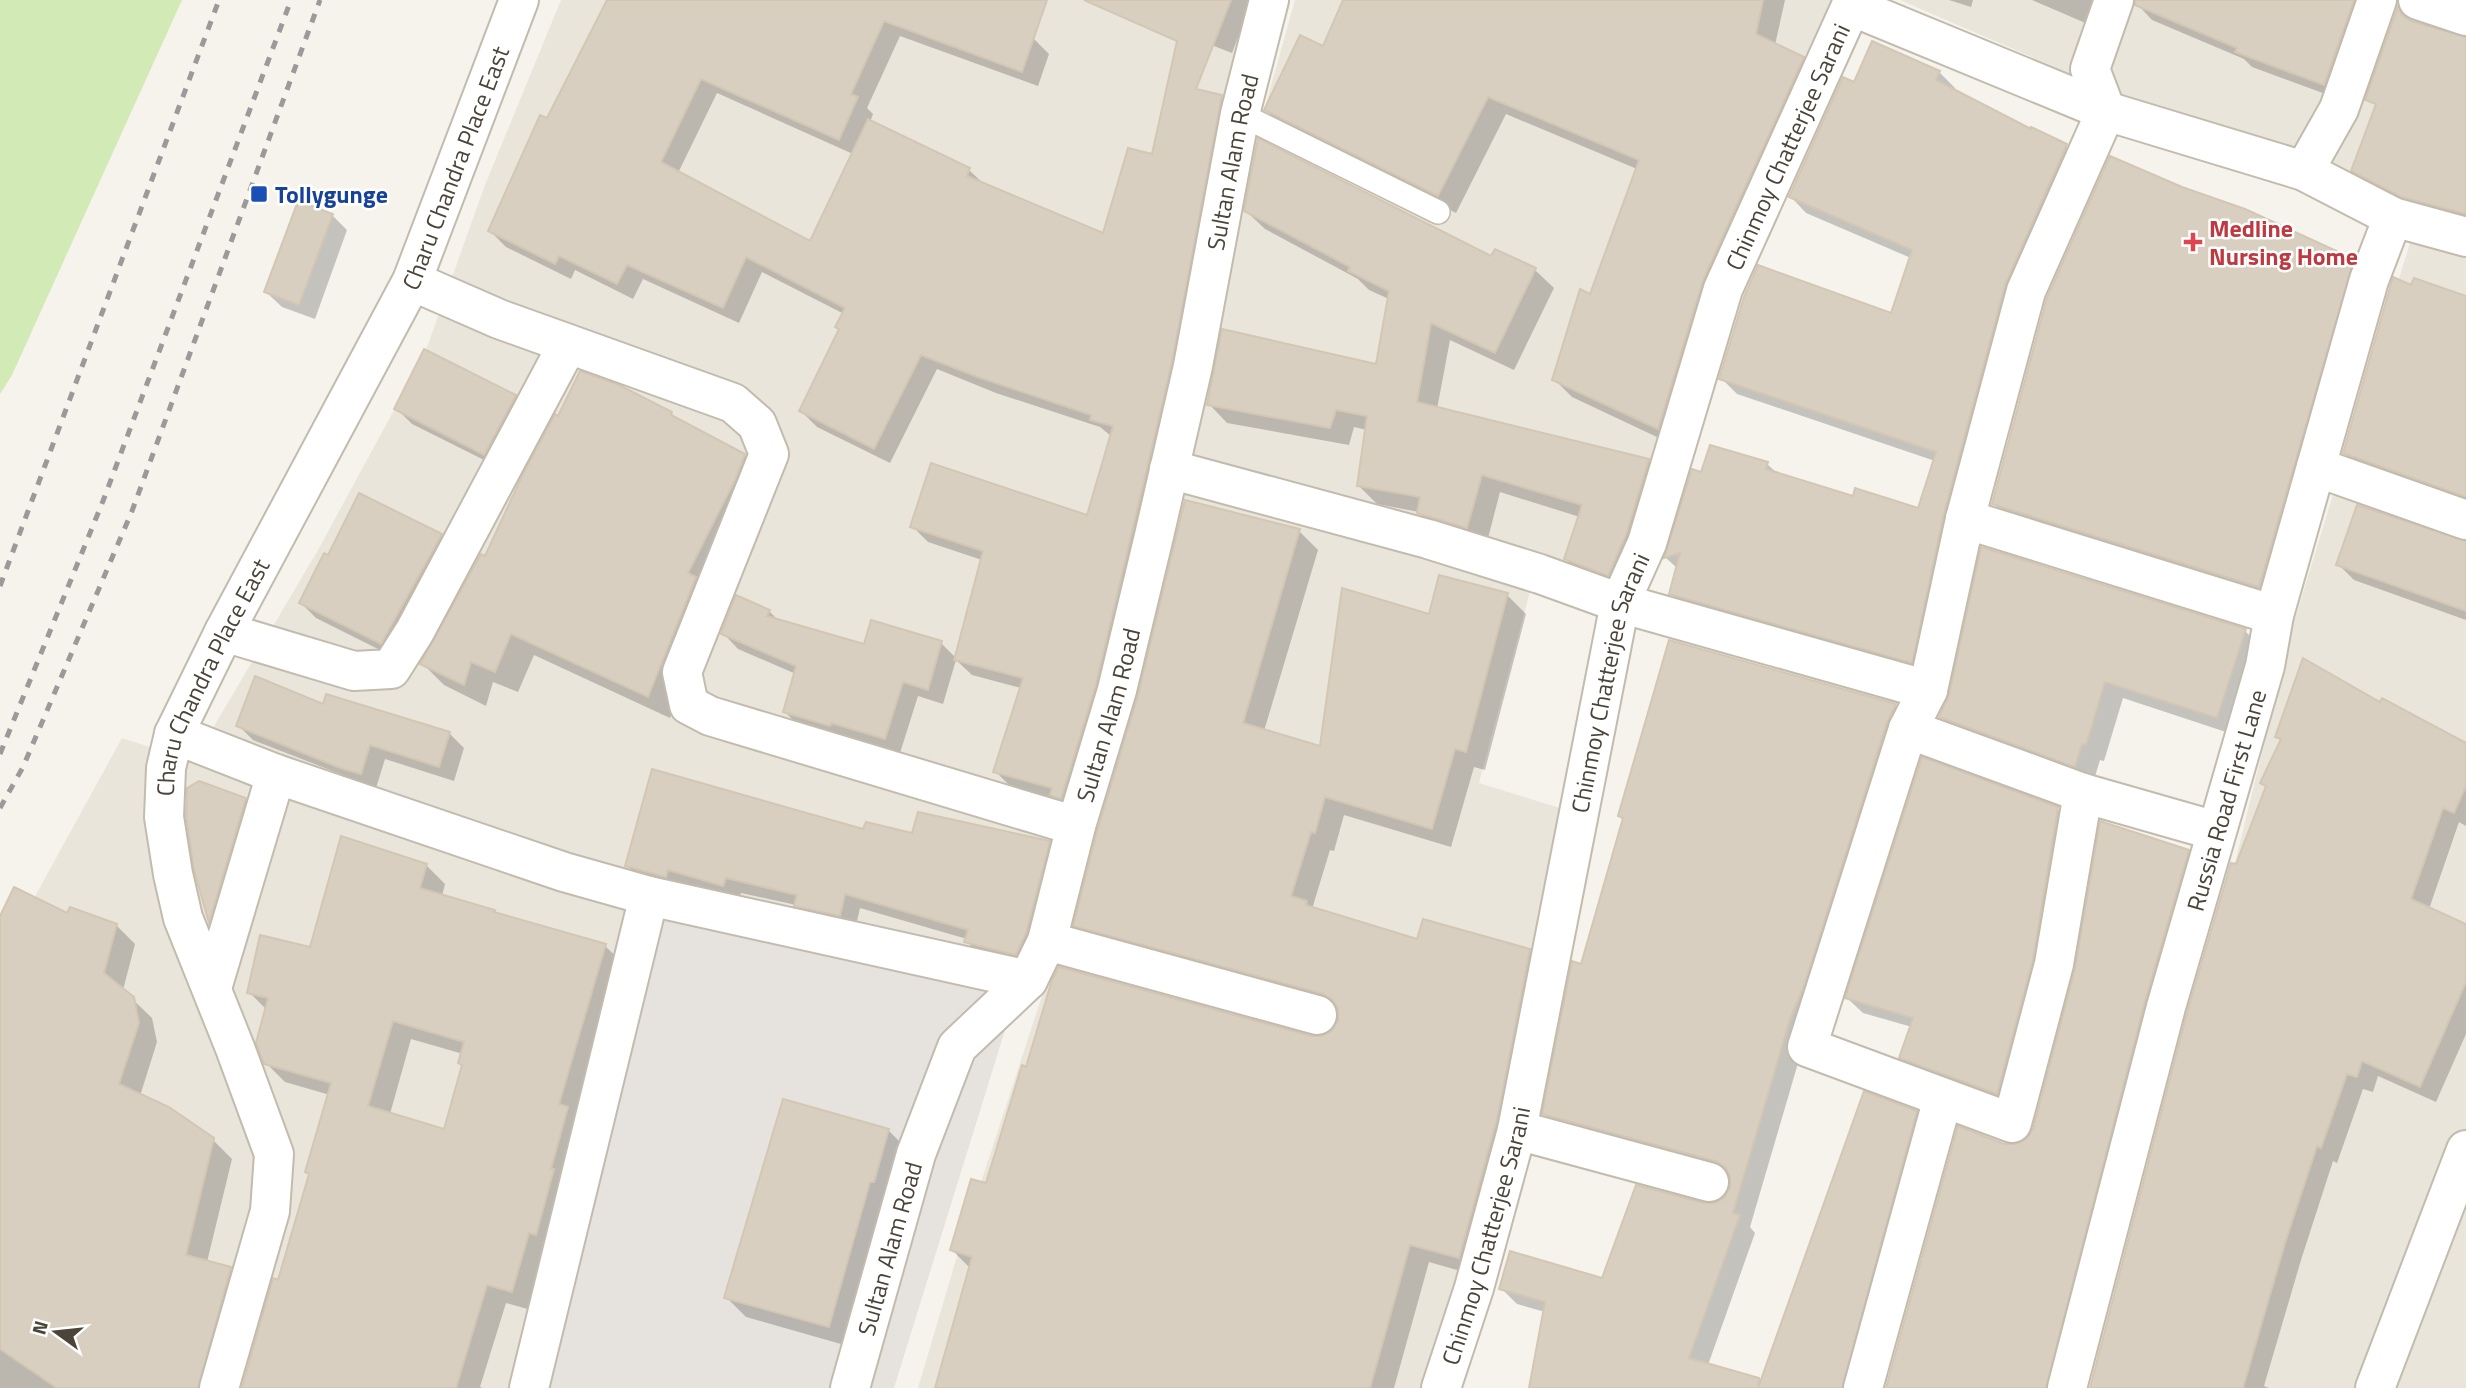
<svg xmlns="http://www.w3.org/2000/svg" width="2466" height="1388" font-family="'Titillium Web',sans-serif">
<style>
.residential{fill:#eae5da}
.industrial{fill:#e6e2dd}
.green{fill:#d2eab5}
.shadow{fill:#0003;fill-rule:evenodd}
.building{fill:#d8cfc1;stroke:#d3c7b4;stroke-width:2;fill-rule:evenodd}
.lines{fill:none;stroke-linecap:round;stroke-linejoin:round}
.service-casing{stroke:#c2bbae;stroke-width:26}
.minor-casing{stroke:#c2bbae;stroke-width:42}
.service{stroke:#fff;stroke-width:23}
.minor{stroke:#fff;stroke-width:38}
.rail{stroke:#9a9a9a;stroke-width:5;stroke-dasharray:9 9;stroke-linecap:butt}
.transit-dot{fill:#1a4fb4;stroke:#fff;stroke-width:2.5}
.health-dot{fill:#e0444e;stroke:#fff;stroke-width:2.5}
.labels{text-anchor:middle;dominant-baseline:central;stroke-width:5;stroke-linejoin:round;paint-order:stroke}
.street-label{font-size:24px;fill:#4b4439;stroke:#fff}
.transit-label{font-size:24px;font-weight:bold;fill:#164399;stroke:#fff;text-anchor:start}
.health-label{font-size:24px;font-weight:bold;fill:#be3a42;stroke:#fff;text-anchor:start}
</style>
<rect width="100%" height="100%" fill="#f6f3ec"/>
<g class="residential">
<path d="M561,0h703l-102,472 -138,497 -401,-90 -416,-141 111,-188 107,-197 60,-168z"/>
<path d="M1295,0h556l-126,279 -88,297 -48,9 -399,-126 38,-220z"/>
<path d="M1900,0h566v224l-272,-97z"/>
<path d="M2410,243l56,12v882l-98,251h-269l91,-341 104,-425z"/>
<path d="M1182,471l351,109 -54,203 100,31 -128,574h-533l40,-135 96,-294z"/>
<path d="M122,738l511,167 -117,483h-516v-428z"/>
<path d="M2466,1190v198h-77z"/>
</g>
<path class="industrial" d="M662,908l358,74 -126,406h-348z"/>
<path class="green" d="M0,0h182l-170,375 -12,19z"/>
<g class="shadow">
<path d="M607,0h331l95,38 16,16 -11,32 -138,-50 -33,72 6,6 -3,8 99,48 17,16 118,49 49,-78 68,-60 16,16 -169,698 -10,-11 -47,-13 -16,-16 26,-83 -49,-13 -16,-15 -13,44 -25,-8 -18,57 -100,-26 -15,-15 11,-38 -58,-25 -15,-16 46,-22 10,10 86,25 76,-3 15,15 26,-98 -54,-18 -16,-16 176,-9 23,-81 -11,-9 -104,-34 -59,-24 -47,94 -73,-36 -16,-16 40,-81 3,-16 -82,-42 -23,51 -96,-44 -10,20 -58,-29 -4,9 -65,-32 -16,-16zM717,93l136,61 -42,89 -133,-70z"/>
<path d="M1095,0h156l1,1 -20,52z"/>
<path d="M1345,0h440l-10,45 28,14 18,18 -145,369 -104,-49 -18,-18 37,-83 46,-127 -131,-55 -50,99 -172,-85 -18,-18 57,-62z"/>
<path d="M1949,0h24l-2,7z"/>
<path d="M2032,0h82l-17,28z"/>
<path d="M2137,0h240l-38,99 -87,-32 -8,-8 -92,-39 -15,-16z"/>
<path d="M2466,38v186l-48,-13 -49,-25 -16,-16z"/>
<path d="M1873,43l66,29 16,16 -1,3 112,55 16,15 -155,516 -240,-68 -16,-16 7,-24 -12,-11 27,-87 9,3 65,-10 11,10 76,24 66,12 15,-49 -198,-67 -16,-16 171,-63 19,-57 -105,-45 -15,-16 64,-113z"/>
<path d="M1246,211l246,47 43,12 19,18 -40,82 -64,-30 -13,69 211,51 19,19 -40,114 -43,-15 -18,-19 14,-42 -80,-25 -14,54 -49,-15 -18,-19 -42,-8 -18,-18 8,-56 -13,-3 -5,18 -122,-22 -18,-19 168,-38 12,-67 -20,-9 -11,-11 -93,-50z"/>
<path d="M332,215l15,15 -32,89 -33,-12 -16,-15z"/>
<path d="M2353,260l18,19 -94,326 -265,-83 -18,-18z"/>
<path d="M2412,288l54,10v208l-105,-37 -16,-16z"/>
<path d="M515,396l15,15 -30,57 -88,-44 -15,-15z"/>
<path d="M671,413l8,8 65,34 22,22 -96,241 -136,-63 -16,37 -25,-10 -7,24 -42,-21 -22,-22 64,-105z"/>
<path d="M1299,531l19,19 -54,181 57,17 109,-132 77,-21 19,19 -41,156 -11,-3 -23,80 -107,-32 -10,36 -4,-1 -18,59 106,32 111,10 19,19 -70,306 -49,-14 -35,126h-457l34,-119 -19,-19 35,-65 324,-147h11l11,-6 7,-11v-10l-246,-67 -19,-19z"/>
<path d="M441,536l15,15 -60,107 -80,-40 -15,-15 28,-45z"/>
<path d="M2466,543v77l-112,-40 -16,-16z"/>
<path d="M2245,631l17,17 -27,87 -112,-37 -19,63 -4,-1 -7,23 -135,-49 -17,-17z"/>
<path d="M1670,642l225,63 16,16 -105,315 -56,191 5,6 -47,132 54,16 154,-268 16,16 -71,259h-331l15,-76 -28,-8 -16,-16 102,-8 101,-75h10l11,-6 7,-12v-11l-171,-46 -17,-16 38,-148 42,-146 -4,-4z"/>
<path d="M2381,704l75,36 1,-2 9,4v84l-7,-4 -30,87 37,17v108l-30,68 -58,-26 -5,16 -10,-3 -26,74 -4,-2 -32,99 -37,126 5,2h-178l146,-522 30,-78 -5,-5 20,-42 -5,-5z"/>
<path d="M238,725l211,8 15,15 -10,33 -69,-22 -9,29 -123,-48z"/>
<path d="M245,800l15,15 -36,121 -14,-14 -14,-52z"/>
<path d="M2057,809l16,15 -61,284 -96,-35 -15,-16 11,-30 -49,-14 -16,-15z"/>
<path d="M864,832l185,11 15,15 -33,111 -49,-13 -16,-15 1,-2 -107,-31 -5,22 -44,-10 -15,-15 -55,-12 -3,7 -96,-19 -15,-15z"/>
<path d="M2188,852l16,16 -140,520h-176l116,-243 12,1 12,-5z"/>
<path d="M426,865l19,19 -3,12 52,16 3,3 108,31 19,18 -93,346 -25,-7 -26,84 3,1h-239l35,-106 32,-106 -4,-4 23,-77 -45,-13 -19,-19 1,-53 -18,-18zM411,1039l52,15 1,13 -19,64 -55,-17z"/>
<path d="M68,916l48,9 19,19 -12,46 29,28 5,24 -17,54 73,44 19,19 -25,103 23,7 19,18 -29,101h-220v-468z"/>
<path d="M888,1130l20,20 -60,196 -102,-29 -20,-20z"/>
</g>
<g class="building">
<path d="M607,0h440l-25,72 -138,-51 -33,73 7,3 -19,43 -138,-61 -40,83 149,79 58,-122 102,49 -3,8 136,57 25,-85 24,6 25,-113 -93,-41h147l-35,89 26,6 -50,267 -76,322 -35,115 -11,-4 2,-7 -59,-16 30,-94 -69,-18 29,-109 -73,-24 21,-64 156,52 26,-89 -23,-6 1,-5 -113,-38 -57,-22 -47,94 -75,-38 40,-82 -4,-2 10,-19 -99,-51 -23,51 -96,-43 -10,19 -58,-28 -4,8 -67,-33 52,-116 7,3z"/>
<path d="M1343,0h420l-7,34 48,23 -101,223 -45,149 -106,-49 28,-91 10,5 49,-134 -151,-63 -50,99 -174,-86 36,-75 23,11z"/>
<path d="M2135,0h219l-30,85 -89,-33 2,-4 -102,-43z"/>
<path d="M2398,7l4,8 9,6 55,16v177l-65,-17 -50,-26 25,-67 -11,-4z"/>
<path d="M1872,41l68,30 -4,9 95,49v-2l36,17 -62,141 -61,228 -32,150 -243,-69 11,-41 -16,5 28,-89 9,3 9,-27 58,17 -2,7 87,27 2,-8 63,20 18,-56 -217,-73 25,-82 14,-32 133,48 21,-63 -123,-53 54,-120 11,5z"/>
<path d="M1258,138l233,118 4,-7 41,19 -41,85 -64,-30 -14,79 232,57 -23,76 -18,41 -44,-17 18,-54 -100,-30 -15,53 -50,-15 3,-16 -63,-11 10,-70 -31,-6 -6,18 -123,-23 15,-76 154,35 13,-73 -41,-20 2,-4 -106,-56z"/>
<path d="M2110,156l72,31 63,22 109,50 -95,328 -267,-83 55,-206z"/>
<path d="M298,201l35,13 -34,91 -35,-13z"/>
<path d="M2393,277l18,8 3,-7 52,18v201l-123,-44z"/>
<path d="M424,349l92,46 -32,60 -90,-46z"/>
<path d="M580,371l39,14 53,27 -1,3 74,39 -10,26 -47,93 8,4 -48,120 -137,-63 -16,38 -24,-10 -7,23 -44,-21 61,-110 4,2 38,-82 32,-60 3,2z"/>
<path d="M359,493l83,41 -61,110 -82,-41 25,-50 4,2z"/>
<path d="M1185,500l115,29 -57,194 77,23 22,-158 87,26 10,-39 69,18 -42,159 -11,-3 -23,80 -107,-32 -10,36 -4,-1 -20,64 16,5 -1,4 111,34 6,-20 107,30 -32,166 -39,143 -49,-13 -40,143h-435l37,-131 -22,-7 21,-71 15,4 36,-118 4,2 26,-87 7,-13 252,69h11l10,-5 6,-11v-11l-5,-9 -10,-6 -250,-68 24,-94 41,-137z"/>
<path d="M2357,505l109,36v70l-130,-46z"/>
<path d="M1981,547l265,82 -29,89 -112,-36 -19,63 -4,-1 -7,23 -136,-50 10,-22z"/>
<path d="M736,595l34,15 -3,6 97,28 7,-24 71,21 -14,49 -25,-8 -18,57 -54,-16 -1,3 -47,-14 13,-46 -75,-32z"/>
<path d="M1669,640l227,64 -9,18 -83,264 -14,33 -57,194 7,2 -51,143 70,20 -1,10h-229l16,-86 -46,-13 11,-38 92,27 34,-93 68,18h10l10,-5 6,-11v-11l-5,-9 -10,-6 -173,-47 30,-153 9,3 42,-146 -5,-2z"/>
<path d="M2303,658l77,44 2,-4 84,45v43l-12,27 -11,-5 -32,91 55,25v58l-46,105 -58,-26 -5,16 -10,-3 -26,74 -4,-2 -32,97 -42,145h-153l97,-375 44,-150 5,1 30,-78 -6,-3 21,-44 -6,-2z"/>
<path d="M255,676l68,28 3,-10 124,38 -11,35 -69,-22 -9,29 -21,-6 -104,-42z"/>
<path d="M1922,757l136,50 -25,152 -36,135 -98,-36 14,-40 -68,-20z"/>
<path d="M652,769l211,60 3,-7 46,11 6,-21 132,29 -24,92 -10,22 -52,-13 4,-12 -123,-36 -5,22 -46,-10 3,-11 -71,-17 -3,8 -55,-16 -2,7 -41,-11z"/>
<path d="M199,781l47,17 -37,125 -15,-53 -8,-54 1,-28z"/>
<path d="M2100,821l89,29 -44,151 -99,387h-160l72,-262 46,18h12l10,-5 7,-10 42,-160z"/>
<path d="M341,836l86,28 -7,24 75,22 -1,2 112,32 -47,160 9,3 -17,62h3l-18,66 -7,-2 -17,59 -25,-7 -31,103h-214l31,-110 5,2 31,-106 -4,-2 26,-89 -67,-19 -8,-21 12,-45 -21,-5 13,-58 50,12zM393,1021l71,21 -6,21 4,2 -18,64 -76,-23z"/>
<path d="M14,887l53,26 3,-6 47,17 -13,49 30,24 5,26 -20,61 50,23 45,31 -28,117 45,12 -33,121h-141l-57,-39v-433z"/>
<path d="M1864,1091l53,20 -75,277h-84z"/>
<path d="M783,1099l106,30 -15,53h-4l-41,145 -105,-29z"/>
</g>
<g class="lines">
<g class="service-casing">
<path id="service" d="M1240,114l198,98"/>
</g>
<g class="minor-casing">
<g id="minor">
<path d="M2418,0l48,16"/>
<path d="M1851,6l255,105 198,60 89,46 73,20"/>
<path d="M2304,171l35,-62 38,-109"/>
<path d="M412,281l87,38 234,84 24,21 12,30 -87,218 7,33 21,11 366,110"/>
<path d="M2316,467l150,53"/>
<path d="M1169,469l259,70 112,35 80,29 308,87"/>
<path d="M1965,519l309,96"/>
<path d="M224,632l130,39 37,-2 24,-38 153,-287"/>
<path d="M1908,729l175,64 133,38"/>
<path d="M174,734l102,40 288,98 85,24 379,84"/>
<path d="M2083,793l-29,171 -42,159 -205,-76 101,-318 20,-39 37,-171 61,-228 80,-180 -16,-42 24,-69"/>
<path d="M1047,941l270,74"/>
<path d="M212,988l64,-214"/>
<path d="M1517,1130l192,52"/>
<path id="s1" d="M219,1388l51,-177 4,-57 -39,-106 -52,-130 -10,-44 -9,-57 2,-49 8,-34 50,-102 188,-351 107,-281"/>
<path d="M529,1388l120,-492"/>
<path id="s2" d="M850,1388l66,-234 41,-107 71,-67 19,-39 29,-115 41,-136 37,-154 39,-170 47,-252 29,-114"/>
<path id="s3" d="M1441,1388l33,-100 43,-158 103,-527 27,-60 76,-254 128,-283 1,-6"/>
<path d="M1863,1388l80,-290"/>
<path id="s4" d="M2067,1388l99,-381 99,-341 9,-51 95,-335 24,-63"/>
<path d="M2375,1388l91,-238"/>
</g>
</g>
<use href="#service" class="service"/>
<use href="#minor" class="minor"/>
<g class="rail">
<path d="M0,586l219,-586"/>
<path d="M0,754l103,-253 188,-501"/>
<path d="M0,808l23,-41 109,-256 188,-511"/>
</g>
</g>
<rect class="transit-dot" x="250" y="185" width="18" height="18" rx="3.5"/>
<path class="health-dot" d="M2189.5 231.5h7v7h7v7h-7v7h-7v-7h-7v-7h7z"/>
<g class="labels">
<g class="street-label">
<text stroke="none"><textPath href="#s3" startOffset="1293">Chinmoy Chatterjee Sarani</textPath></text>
<text stroke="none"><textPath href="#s2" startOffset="1300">Sultan Alam Road</textPath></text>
<text stroke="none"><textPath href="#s1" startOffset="1314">Charu Chandra Place East</textPath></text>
<text stroke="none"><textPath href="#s1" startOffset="747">Charu Chandra Place East</textPath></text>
<text stroke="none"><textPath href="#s3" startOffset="726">Chinmoy Chatterjee Sarani</textPath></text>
<text stroke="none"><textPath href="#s2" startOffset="733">Sultan Alam Road</textPath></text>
<text stroke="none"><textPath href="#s4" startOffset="609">Russia Road First Lane</textPath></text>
<text stroke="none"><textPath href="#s3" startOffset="159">Chinmoy Chatterjee Sarani</textPath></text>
<text stroke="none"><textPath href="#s2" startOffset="145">Sultan Alam Road</textPath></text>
</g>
<g class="transit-label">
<text x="275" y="194">Tollygunge</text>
</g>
<g class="health-label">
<text x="2209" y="228">Medline<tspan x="2209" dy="28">Nursing Home</tspan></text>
</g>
</g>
<g transform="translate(56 1332) rotate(285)" stroke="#ffffff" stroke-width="5" paint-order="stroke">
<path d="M0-5L12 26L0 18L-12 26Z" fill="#4b4439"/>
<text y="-10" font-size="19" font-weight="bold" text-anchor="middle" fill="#4b4439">N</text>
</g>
</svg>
